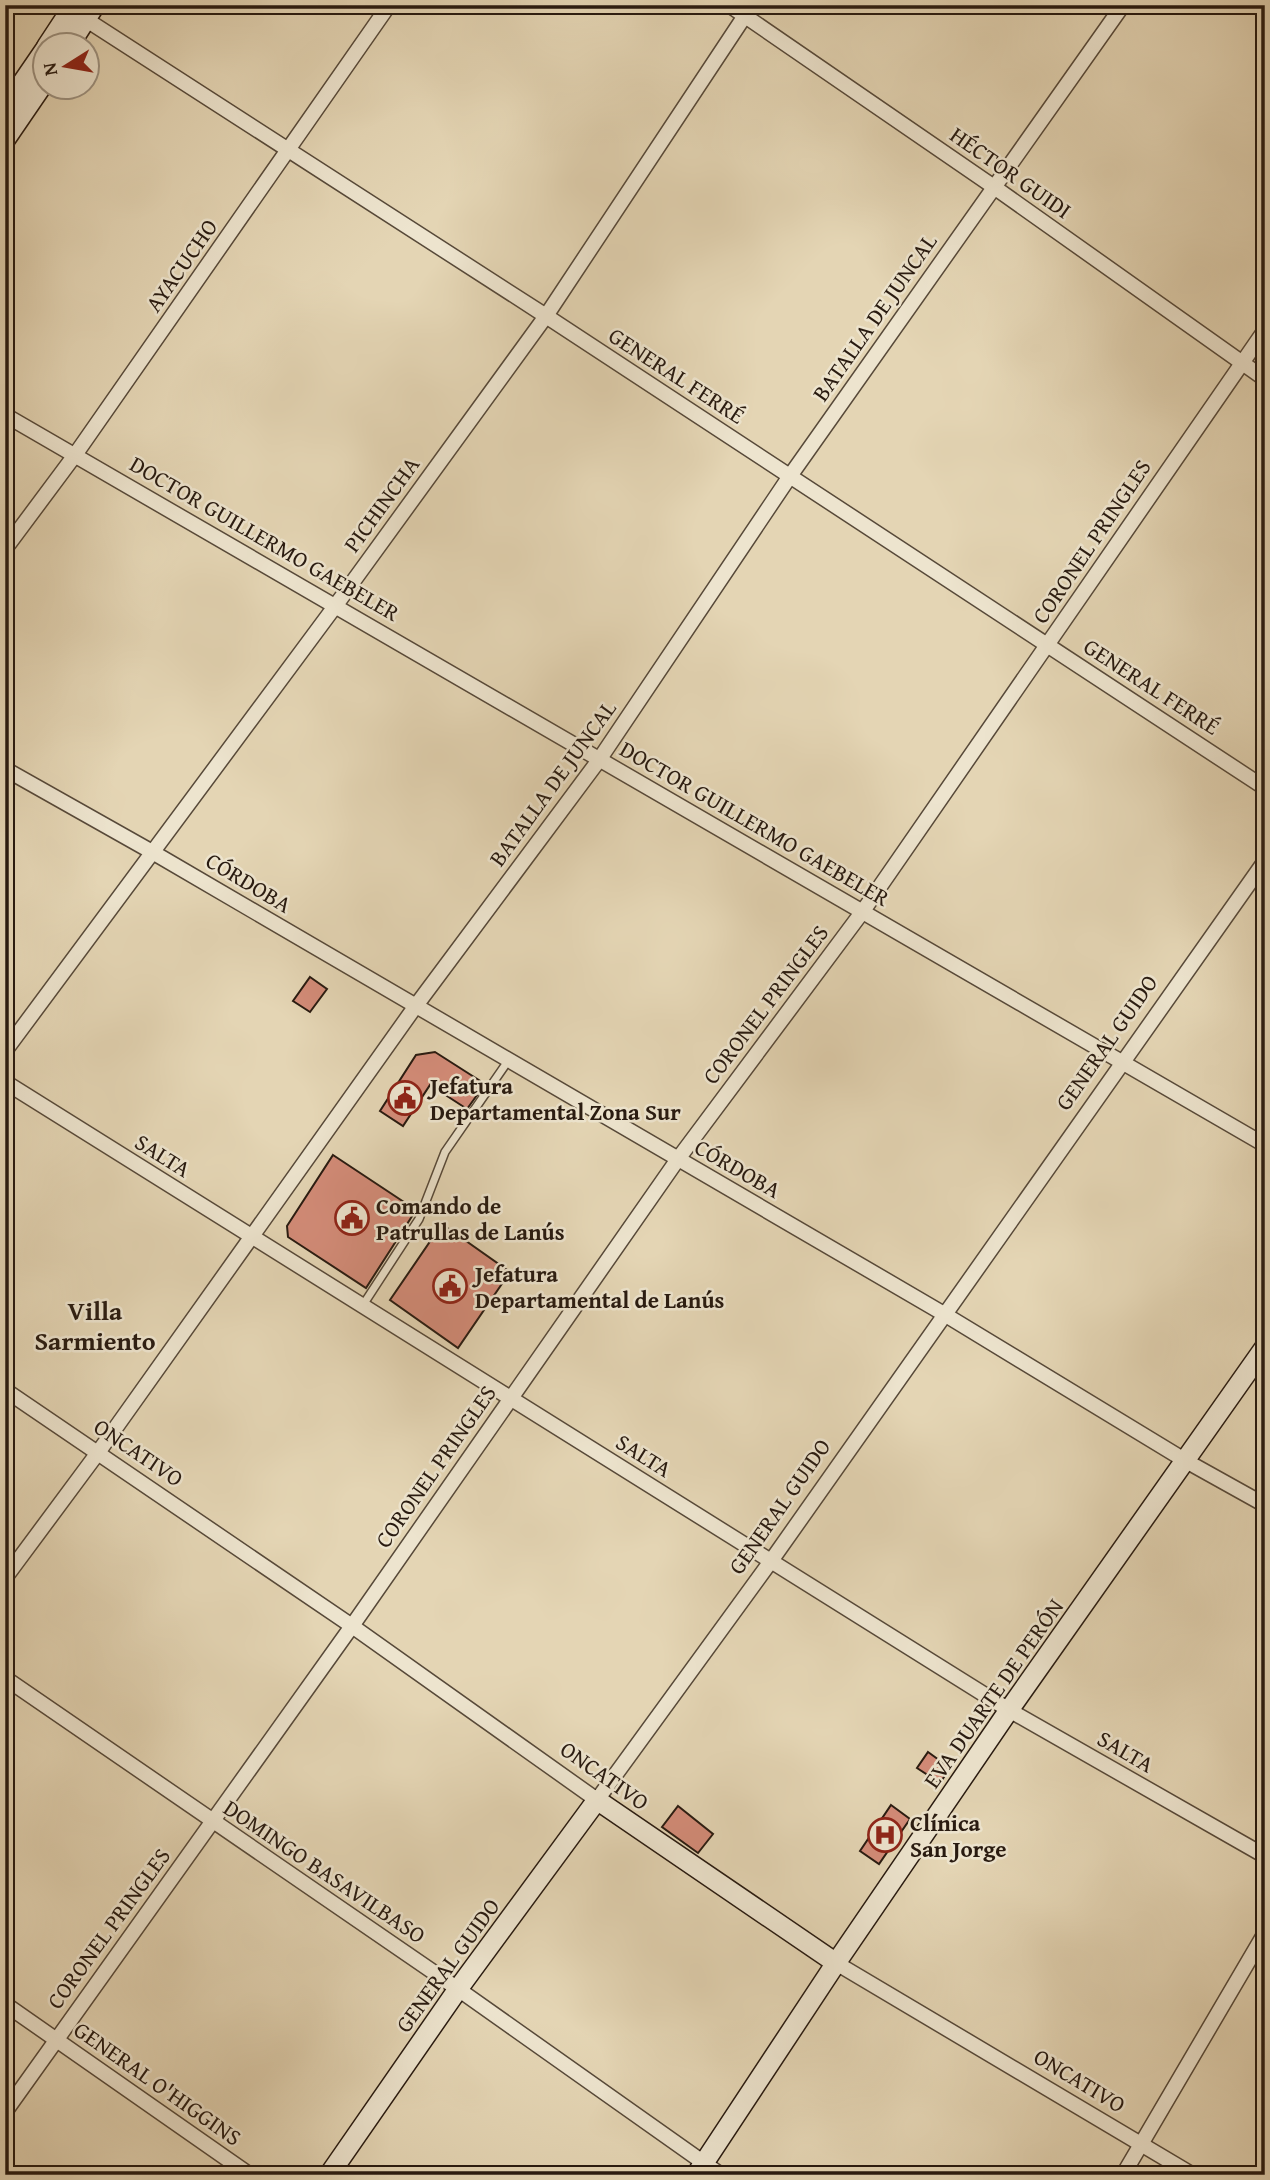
<svg xmlns="http://www.w3.org/2000/svg" width="1270" height="2180" font-family="'Gentium Book Plus',serif">
<style>
.building{fill:#d48c79;stroke:#281a10;stroke-width:2}
.lines{fill:none;stroke-linecap:round;stroke-linejoin:round}
.lane-casing{stroke:#574939;stroke-width:10}
.street-casing{stroke:#574939;stroke-width:17}
.secondary-casing{stroke:#281a10;stroke-width:22}
.lane{stroke:#ede4ce;stroke-width:7}
.street{stroke:#ede4ce;stroke-width:14}
.secondary{stroke:#ede4ce;stroke-width:19}
.labels{text-anchor:middle;dominant-baseline:central;stroke-width:5;stroke-linejoin:round;paint-order:stroke}
.street-label{font-size:23px;fill:#281a10;stroke:#ede4ce}
.poi-label{font-size:23px;font-weight:bold;fill:#281a10;stroke:#ede4ce;text-anchor:start}
.quarter-label{font-size:26px;font-weight:bold;fill:#281a10;stroke:#ede4ce}
</style>
<rect width="100%" height="100%" fill="#e4d5b4"/>
<filter id="stains"><feTurbulence type="fractalNoise" baseFrequency=".00286" numOctaves="4"/><feColorMatrix values="0 0 0 0 .2 0 0 0 0 .09 0 0 0 0 .02 0 0 0 .5 -.17"/></filter>
<radialGradient id="worn" r=".72"><stop offset=".6" stop-color="#630" stop-opacity="0"/><stop offset="1" stop-color="#630" stop-opacity=".3"/></radialGradient>
<g class="building">
<path d="M310,977l17,12 -17,23 -17,-11z"/>
<path d="M435,1052l50,32 -18,25 -37,-24 -27,41 -23,-15 36,-56z"/>
<path d="M333,1155l83,55 -50,78 -78,-51 -1,-11z"/>
<path d="M442,1224l68,48 -52,76 -68,-48z"/>
<path d="M928,1752l22,16 -10,15 -23,-15z"/>
<path d="M891,1805l19,14 -31,45 -19,-13z"/>
<path d="M678,1806l35,28 -15,19 -36,-26z"/>
</g>
<g class="lines">
<g class="lane-casing">
<path id="lane" d="M363,1305l56,-86 26,-67 63,-91"/>
</g>
<g class="street-casing">
<g id="street">
<path d="M729,5l265,182 271,192"/>
<path d="M79,15l467,301 719,472"/>
<path d="M5,415l1260,730"/>
<path d="M5,549l70,-94 314,-450"/>
<path d="M5,769l149,84 790,461 242,147 79,44"/>
<path d="M5,1051l331,-446 210,-289 206,-311"/>
<path d="M5,1082l1004,628 256,146"/>
<path d="M5,1390l347,236 245,174 174,-239 494,-700"/>
<path d="M5,1578l92,-124 318,-447 184,-247 191,-284 333,-471"/>
<path d="M5,1678l453,311 263,186"/>
<path d="M836,1963l357,212"/>
<path d="M5,2004l245,171"/>
<path d="M5,2112l347,-486 326,-467 185,-248 402,-581"/>
<path d="M1123,2175l142,-242"/>
</g>
</g>
<g class="secondary-casing">
<g id="secondary">
<path d="M47,46l27,-41"/>
<path d="M69,46l26,-41"/>
<path d="M5,108l41,-60"/>
<path d="M5,140l41,-60"/>
<path d="M329,2175l129,-186 139,-189 239,163"/>
<path d="M696,2175l140,-212 173,-253 256,-363"/>
</g>
</g>
<use href="#lane" class="lane"/>
<use href="#street" class="street"/>
<use href="#secondary" class="secondary"/>
</g>
<defs>
<g id="civic-ring" transform="scale(1.75)"><circle r="9.5" fill="#ede4ce" stroke="#8f2418" stroke-width="1.5"/><path d="M-.6-6.5H3V-4.5H.6V-3L4-1V1h2V6H-6V1h2V-1L-.6-3ZM-1.2 2.5V6h2.4V2.5Z" fill="#8f2418"/></g>
<g id="hospital-ring" transform="scale(1.75)"><circle r="9.5" fill="#ede4ce" stroke="#8f2418" stroke-width="1.5"/><path d="M-5-5h3v3.5h4V-5h3V5h-3V1.5h-4V5h-3Z" fill="#8f2418"/></g>
</defs>
<g fill-rule="evenodd">
<use href="#civic-ring" x="405" y="1098"/>
<use href="#civic-ring" x="352" y="1218"/>
<use href="#civic-ring" x="450" y="1286"/>
<use href="#hospital-ring" x="885" y="1835"/>
</g>
<g class="labels">
<g class="street-label">
<text transform="translate(1011 172) rotate(35)">HÉCTOR GUIDI</text>
<text transform="translate(181 265) rotate(-55)">AYACUCHO</text>
<text transform="translate(874 317) rotate(-55)">BATALLA DE JUNCAL</text>
<text transform="translate(677 375) rotate(33)">GENERAL FERRÉ</text>
<text transform="translate(381 504) rotate(-54)">PICHINCHA</text>
<text transform="translate(265 538) rotate(30)">DOCTOR GUILLERMO GAEBELER</text>
<text transform="translate(1091 541) rotate(-56)">CORONEL PRINGLES</text>
<text transform="translate(1152 686) rotate(33)">GENERAL FERRÉ</text>
<text transform="translate(552 783) rotate(-54)">BATALLA DE JUNCAL</text>
<text transform="translate(755 823) rotate(30)">DOCTOR GUILLERMO GAEBELER</text>
<text transform="translate(249 882) rotate(31)">CÓRDOBA</text>
<text transform="translate(765 1004) rotate(-53)">CORONEL PRINGLES</text>
<text transform="translate(1106 1042) rotate(-55)">GENERAL GUIDO</text>
<text transform="translate(163 1155) rotate(32)">SALTA</text>
<text transform="translate(738 1168) rotate(30)">CÓRDOBA</text>
<text transform="translate(139 1452) rotate(34)">ONCATIVO</text>
<text transform="translate(644 1455) rotate(32)">SALTA</text>
<text transform="translate(435 1466) rotate(-55)">CORONEL PRINGLES</text>
<text transform="translate(779 1506) rotate(-55)">GENERAL GUIDO</text>
<text transform="translate(993 1693) rotate(-55)">EVA DUARTE DE PERÓN</text>
<text transform="translate(1126 1751) rotate(30)">SALTA</text>
<text transform="translate(605 1775) rotate(35)">ONCATIVO</text>
<text transform="translate(325 1871) rotate(34)">DOMINGO BASAVILBASO</text>
<text transform="translate(108 1928) rotate(-54)">CORONEL PRINGLES</text>
<text transform="translate(447 1965) rotate(-54)">GENERAL GUIDO</text>
<text transform="translate(1080 2080) rotate(31)">ONCATIVO</text>
<text transform="translate(158 2083) rotate(35)">GENERAL O'HIGGINS</text>
</g>
<g class="poi-label">
<text x="430" y="1085">Jefatura<tspan x="430" dy="26">Departamental Zona Sur</tspan></text>
<text x="376" y="1205">Comando de<tspan x="376" dy="26">Patrullas de Lanús</tspan></text>
<text x="475" y="1273">Jefatura<tspan x="475" dy="26">Departamental de Lanús</tspan></text>
<text x="910" y="1822">Clínica<tspan x="910" dy="26">San Jorge</tspan></text>
</g>
<g class="quarter-label">
<text x="95" y="1310">Villa<tspan x="95" dy="30">Sarmiento</tspan></text>
</g>
</g>
<rect width="1270" height="2180" fill="none" stroke="#e4d5b4" stroke-width="28"/>
<rect x="7" y="7" width="1256" height="2166" fill="none" stroke="#281a10" stroke-width="3.5"/>
<rect x="14" y="14" width="1242" height="2152" fill="none" stroke="#281a10" stroke-width="2"/>
<g transform="translate(66 66) rotate(259)"><circle r="33" fill="#ede4ce" stroke="#9e9382" stroke-width="2"/>
<path d="M0-5L12 26L0 18L-12 26Z" fill="#8f2418"/>
<text y="-10" font-size="19" font-weight="bold" text-anchor="middle" fill="#281a10">N</text>
</g>
<rect width="100%" height="100%" filter="url(#stains)"/>
<rect width="100%" height="100%" fill="url(#worn)"/>
</svg>
